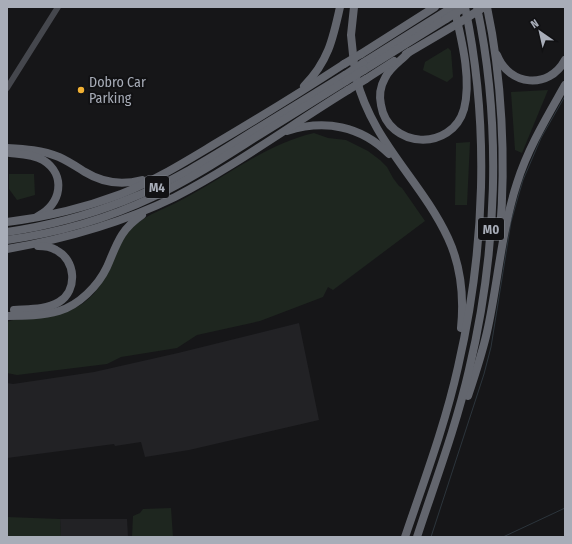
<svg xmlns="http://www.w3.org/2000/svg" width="572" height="544" font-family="'Fira Sans Condensed',sans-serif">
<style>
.built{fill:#222225}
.green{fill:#1e261f}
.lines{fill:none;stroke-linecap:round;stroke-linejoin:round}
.stream{stroke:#2c353c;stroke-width:1}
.secondary{stroke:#45474d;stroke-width:6}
.highway{stroke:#63666e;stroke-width:8}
.highway-bridge{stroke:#63666e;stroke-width:8}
.poi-dot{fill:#f2b134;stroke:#111113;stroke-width:1.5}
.labels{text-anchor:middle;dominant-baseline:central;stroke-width:4;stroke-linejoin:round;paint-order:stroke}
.shield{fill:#111113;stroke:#7b7e86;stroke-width:1}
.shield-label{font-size:13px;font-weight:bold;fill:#a8adb8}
.poi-label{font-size:14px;fill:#a8adb8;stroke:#111113;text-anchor:start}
</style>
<rect width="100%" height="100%" fill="#161618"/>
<g class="built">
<path d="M299,323l20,97 -130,30 -44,7 -4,-15 -26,4 -1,-2 -107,14v-75l6,1 81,-12 84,-19z"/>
<path d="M60,519h67l1,18h-67z"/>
</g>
<g class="green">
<path d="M448,48l3,3 2,26 -6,5 -24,-12 2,-8z"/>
<path d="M548,90l-26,63 -7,-3 -4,-58z"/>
<path d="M314,133l14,5 18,2 22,11 12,9 7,7 6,11 6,8 3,2 23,33 -92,69 -5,-3 -5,10 -63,24 -63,14 -20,13 -56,9 -14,7 -90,11 -10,-2v-51l6,-2c34,-3 67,-3 88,-36 4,-7 7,-15 11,-22 6,-12 11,-26 22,-36 14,-13 36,-19 53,-29 41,-22 80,-53 127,-64z"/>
<path d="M470,142l-3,63h-12l1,-62z"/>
<path d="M9,174h25l1,21 -18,5 -8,-11z"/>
<path d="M171,508l2,29h-41l1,-21 7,-3 3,-4z"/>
<path d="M7,517l53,2 1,18h-54z"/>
</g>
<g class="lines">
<g class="stream">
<path d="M431,537l53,-163 7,-27 20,-125 7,-25 5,-17 18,-42 24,-42"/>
<path d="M503,537l62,-29"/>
</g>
<path class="secondary" d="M7,88l51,-81"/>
<g class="highway">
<path d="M487,7c15,70 19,154 13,225"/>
<path d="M409,52c-8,9 -19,15 -24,26 -5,9 -6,18 -4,27 7,44 71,47 83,4 8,-31 -3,-71 -10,-102"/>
<path d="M361,54l74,-47"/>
<path d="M406,54l51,-30"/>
<path d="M497,55c12,31 52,35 68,5"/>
<path d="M363,63l90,-56"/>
<path d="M354,64l-3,-29 3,-28"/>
<path d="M364,70l82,-51"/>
<path d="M356,77c16,65 65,103 92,161 13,28 16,60 13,90"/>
<path d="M366,79l28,-18"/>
<path d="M304,86c24,-24 29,-47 36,-79"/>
<path d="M287,131c38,-12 74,-5 102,23"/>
<path d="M7,148c18,1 35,2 52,9 9,4 18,10 26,15 18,11 38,13 57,8"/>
<path d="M10,153c11,1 23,1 33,7 24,15 18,45 -5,56"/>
<path d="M7,222c40,-5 77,-14 114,-28 33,-13 62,-31 92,-49 44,-26 88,-53 131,-81"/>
<path d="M7,232c40,-6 79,-16 117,-31 45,-17 87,-43 128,-69 31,-19 62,-38 93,-57"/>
<path d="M7,240c50,-7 100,-21 146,-43 32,-15 62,-34 92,-53 34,-21 67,-42 101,-63"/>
<path d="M7,249c58,-10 115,-26 168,-52 60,-31 116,-72 173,-107"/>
<path d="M14,310c15,-1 32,0 45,-8 19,-12 17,-42 -3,-52 -5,-3 -12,-4 -18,-4"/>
<path d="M7,316c17,0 36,0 52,-5 20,-6 39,-25 48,-44 10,-23 13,-37 35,-52"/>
<path d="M468,396c7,-21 14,-42 19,-64 11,-49 14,-100 30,-149 11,-35 30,-66 48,-98"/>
<path d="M405,537c19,-56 40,-112 53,-170 27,-117 32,-242 7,-360"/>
<path d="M417,537c18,-55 39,-110 52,-167 28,-118 33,-244 8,-363"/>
</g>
<g class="highway-bridge">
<path d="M446,19l19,-12"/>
<path d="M457,24l27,-17"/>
<path d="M344,64l17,-10"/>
<path d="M345,75l18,-12"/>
<path d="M346,81l18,-11"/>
<path d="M348,90l18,-11"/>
</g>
</g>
<circle class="poi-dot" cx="81" cy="90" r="4"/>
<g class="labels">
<g class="shield">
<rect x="145" y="176" width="24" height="22" rx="3"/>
<rect x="478" y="218" width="26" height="22" rx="3"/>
</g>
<g class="shield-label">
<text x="157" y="187">M4</text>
<text x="491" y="229">M0</text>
</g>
<g class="poi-label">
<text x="89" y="82">Dobro Car<tspan x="89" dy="16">Parking</tspan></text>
</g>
</g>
<rect width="572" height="544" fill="none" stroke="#a8adb8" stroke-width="16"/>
<g transform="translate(540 32) rotate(326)" stroke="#111113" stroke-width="3" paint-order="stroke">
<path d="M0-3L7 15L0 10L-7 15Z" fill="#a8adb8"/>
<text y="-6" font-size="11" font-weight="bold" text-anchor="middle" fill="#a8adb8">N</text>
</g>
</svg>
